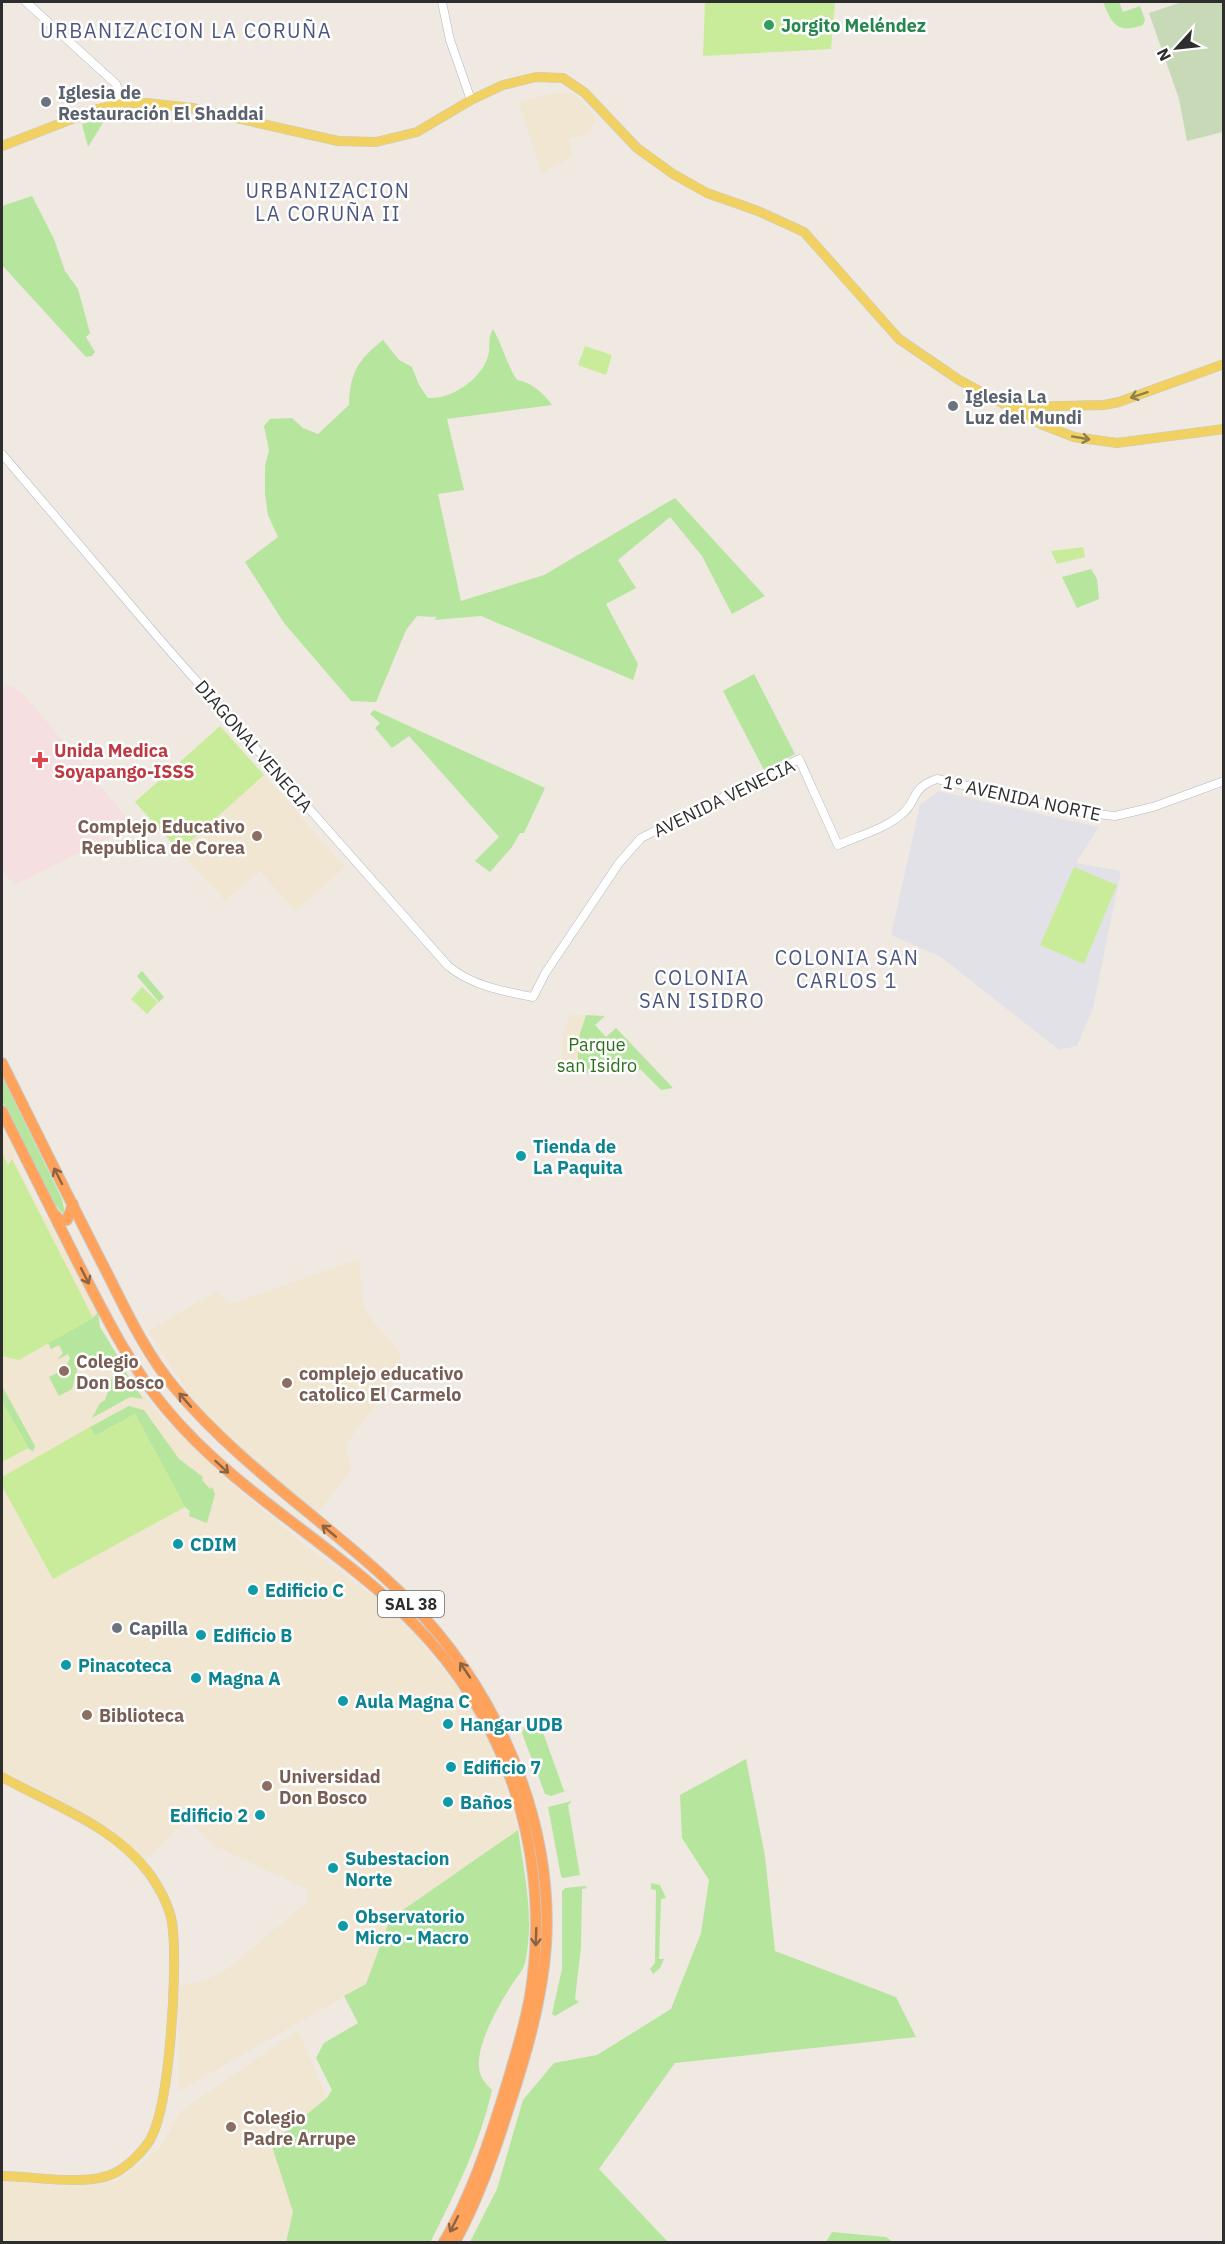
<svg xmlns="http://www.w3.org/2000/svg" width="1225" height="2244" font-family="'IBM Plex Sans',sans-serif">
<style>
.industrial{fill:#e3e1e8}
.education{fill:#f0e6d1}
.medical{fill:#f5dfe0}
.green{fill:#b6e59e}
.cemetery{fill:#c8d9b8}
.pitch{fill:#c9ec9a}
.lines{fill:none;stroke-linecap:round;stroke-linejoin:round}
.minor-casing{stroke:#b4b7c1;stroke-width:9}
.major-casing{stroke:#c9c9c9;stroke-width:10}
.highway-casing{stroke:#c9c9c9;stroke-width:12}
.minor{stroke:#fff;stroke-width:8}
.major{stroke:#f2d163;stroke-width:9}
.highway{stroke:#ffa35c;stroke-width:10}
.oneway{stroke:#908048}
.oneway2{stroke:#8c6343}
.leisure-dot{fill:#2e9e5b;stroke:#fff;stroke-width:2}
.worship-dot{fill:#6b7280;stroke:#fff;stroke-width:2}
.health-dot{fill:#e0444e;stroke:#fff;stroke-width:2}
.education-dot{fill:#8d6e63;stroke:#fff;stroke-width:2}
.culture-dot{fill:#0f9aa8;stroke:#fff;stroke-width:2}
.labels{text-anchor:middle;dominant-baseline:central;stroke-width:5;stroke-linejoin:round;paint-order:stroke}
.shield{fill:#fff;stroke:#6d6d6d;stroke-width:1.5}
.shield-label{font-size:16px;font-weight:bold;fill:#2e2e2e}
.leisure-label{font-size:18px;font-weight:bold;fill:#27864d;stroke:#fff;text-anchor:start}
.worship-label{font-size:18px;font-weight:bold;fill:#5b616d;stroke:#fff;text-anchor:start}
.street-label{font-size:18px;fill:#2e2e2e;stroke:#fff}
.health-label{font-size:18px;font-weight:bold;fill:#be3a42;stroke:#fff;text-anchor:start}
.education-label{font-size:18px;font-weight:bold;fill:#785e54;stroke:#fff;text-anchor:start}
.park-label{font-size:18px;fill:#2c6e1b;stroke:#fff}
.culture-label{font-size:18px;font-weight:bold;fill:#0d838f;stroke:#fff;text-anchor:start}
.neighbourhood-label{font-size:20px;letter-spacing:1.5px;fill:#4d5680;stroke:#fff}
</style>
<rect width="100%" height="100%" fill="#efe9e1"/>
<path class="industrial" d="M938,791l161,36 -23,36 45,8 -28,137 -16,38 -18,4 -118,-93 -50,-22 29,-130z"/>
<g class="education">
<path d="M555,93l19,1 23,24 -9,16 -19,4 3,18 -30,17 -23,-71z"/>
<path d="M264,775l81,92 -49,44 -36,-40 -35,30 -46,-50z"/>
<path d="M570,1015h16l-8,27v32l-16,-1 1,-34z"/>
<path d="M2,1124l13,28 -1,8 29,56 6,4 49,92 2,15 36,58 24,30 66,64 71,60 89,67 30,30 49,61 16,24 22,55 15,54 -128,89 -24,65 -187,107 -1,-104 25,-6 24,-12 80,-67 1,-9 -2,-4 -91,-43 -28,-26 -42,40 -97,-63 -46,-24z"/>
<path d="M359,1259l4,45 6,13 30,33 1,22 -51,68 -3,9 6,20 -35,45 -60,-49 -44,-43 -25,-29 -40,-62 69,-40 14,13z"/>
<path d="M298,2030l29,68 -56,45 22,69 -7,30h-284l1,-62 59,6 55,-5 43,-33 20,-36z"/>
</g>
<path class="medical" d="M6,685l12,4 6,6 109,130 -118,60 -13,-15v-181z"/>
<g class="green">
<path d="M1103,2h16l4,10 17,-6 5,14 -2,5c-26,9 -31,-1 -40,-23z"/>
<path d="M106,118l-18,29 -6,-23z"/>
<path d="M32,196l22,43 11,32 13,18 12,44 -4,4 9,15 -3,4 -6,1 -84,-92v-59z"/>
<path d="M493,329c10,17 13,34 24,51 15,2 27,14 35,25l-105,14 17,71 -26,4 23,107 83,-26 131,-77 90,98 -33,18 -30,-58 -32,-39 -52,43 18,28 -30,16 32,60 -5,16 -152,-64 -47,4 3,-3 -20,-1 -11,14 -30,72 -25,-1 -67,-78 -39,-61 33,-25 -10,-22 -3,-21v-28l4,-16 -5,-24 6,-7 22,-1 11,10 15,6 31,-29c1,-33 9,-45 34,-65l16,20 13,7 7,18 9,13c24,2 57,-21 61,-46 1,-10 -1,-14 4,-23z"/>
<path d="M1091,569l6,10 2,20 -22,9 -15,-31z"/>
<path d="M754,674l41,80 -31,16 -41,-79z"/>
<path d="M374,710l171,78 -21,45h-4l-8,14 -22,25 -15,-11 24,-24 -90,-101 -17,12 -17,-20 5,-5 -10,-9z"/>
<path d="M142,971l22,26 -5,5 -22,-26z"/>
<path d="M586,1015l19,1 -10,9 11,12 10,-9 57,60 -12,2 -20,-20 -63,4v-34z"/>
<path d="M2,1076l60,123 3,15 -4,-2 -7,-9 -52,-102z"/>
<path d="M98,1312l2,15 20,33 -2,10 5,-2 20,31 -13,-2 -38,21 8,-15 5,-3 11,-35 -35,-9 -9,33 -13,7 -10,-19 16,-8 5,-11 -2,-4 -11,6 6,-7 -4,-8 -8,4 -3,-6 45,-25z"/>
<path d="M2,1386l33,60 -2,5 -4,-2 -27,-47z"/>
<path d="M129,1406l15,4 35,49 24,18 -1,3 8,9 2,-2 3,7 -8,29 -18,-7 1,-5 -5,-4 -50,-93 -40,22 -5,-9z"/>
<path d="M543,1719l1,2 -4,3 24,67 5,-1 -18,6 -6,-2 -23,-61 2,-5z"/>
<path d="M746,1759l19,97 10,95 121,46 20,40 -241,26 -76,106 69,73h-198l27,-53 26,-89 31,-37 43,-8 74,-46 30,-76 8,-53 -27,-42 -2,-43z"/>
<path d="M572,1801l-4,4 12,70 -17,3 -2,-2 -13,-69z"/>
<path d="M518,1830c6,43 17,89 7,133 -2,8 -10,16 -14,23 -13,21 -40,66 -30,90 2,5 7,10 11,14 -12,54 -37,103 -61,151l-145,1 7,-30 -22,-69 56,-45 5,-8 -16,-32 8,-15 34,-20 -14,-27 22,-12 24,-65z"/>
<path d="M651,1883l9,2 6,13 -5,1 -2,60h5l-4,9 -7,6 -3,-5 5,-6 1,-73 -5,-1z"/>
<path d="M585,1886l2,2 -5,1 -1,58 -6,52 4,3 -24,14 -3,-2 10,-45v-78l3,-3z"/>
<path d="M832,2232l54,5 7,5h-67z"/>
</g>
<path class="cemetery" d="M1182,2h42l-1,130 -36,9 -8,-42 -30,-86z"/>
<g class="pitch">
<path d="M705,2h130l-4,47 -128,7z"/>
<path d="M585,346l27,9 -6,20 -28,-10z"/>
<path d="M1083,547l2,10 -28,7 -6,-13z"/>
<path d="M220,726l44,49 -85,76 -44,-49z"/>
<path d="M1074,867l43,18 -33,79 -44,-19z"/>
<path d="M142,987l16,15 -11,12 -16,-15z"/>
<path d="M2,1152l6,13 4,-6 81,159 -74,42 -17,-4z"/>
<path d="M2,1402l26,46 -26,14z"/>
<path d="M135,1414l50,93 -132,72 -51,-93v-9l88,-50 5,9z"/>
</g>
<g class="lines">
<g class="minor-casing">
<g id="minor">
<path d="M26,2l90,82 7,19"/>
<path d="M442,2l8,38 21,60"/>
<path d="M2,454l160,188 286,324c25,20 54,25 85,31l13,-25 73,-109 22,-25 158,-79 39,86c20,-9 47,-16 64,-31 16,-13 8,-26 35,-35l142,33 36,4 38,-9 71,-26"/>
</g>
</g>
<g class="major-casing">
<g id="major">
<path d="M2,146l96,-37 25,-6h24l45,5 146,33 38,1 41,-10 54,-32 32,-15 33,-8 27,1 22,15 52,55 36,26 34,19 51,18 46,21 95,107 60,41 84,45 31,12 43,6 107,-14"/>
<path d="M1011,407l93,-2 15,-3 105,-38"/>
<path d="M2,1777c50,28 111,48 147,96 12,17 23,37 24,58 4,43 -3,172 -22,207 -7,13 -23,28 -36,35 -29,14 -81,3 -113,3"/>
</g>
</g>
<g class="highway-casing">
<g id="highway">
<path d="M2,1063c34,68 67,136 102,204 21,41 40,84 70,120 68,82 160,139 235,214 88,90 145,218 137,345 -4,55 -20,109 -37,161 -15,47 -31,93 -54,135"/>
<path d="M2,1111c25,50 50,100 75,150 27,52 52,104 90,149 71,85 171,136 248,215 96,98 137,237 115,371 -6,35 -18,70 -28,104 -15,48 -32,98 -58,142"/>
<path d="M54,1214l7,7 6,-1 6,-16"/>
</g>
</g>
<use href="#minor" class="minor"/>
<use href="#major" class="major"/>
<use href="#highway" class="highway"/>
</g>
<defs><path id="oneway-shaft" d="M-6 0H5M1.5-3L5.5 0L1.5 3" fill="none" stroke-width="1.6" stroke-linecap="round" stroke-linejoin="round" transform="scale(1.5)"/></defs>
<g class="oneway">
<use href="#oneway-shaft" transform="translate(1139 395) rotate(162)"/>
<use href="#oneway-shaft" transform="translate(1081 438) rotate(10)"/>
</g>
<g class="oneway2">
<use href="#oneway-shaft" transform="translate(58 1176) rotate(-117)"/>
<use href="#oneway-shaft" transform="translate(85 1276) rotate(63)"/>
<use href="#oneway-shaft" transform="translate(185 1400) rotate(-131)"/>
<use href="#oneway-shaft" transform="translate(222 1467) rotate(43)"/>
<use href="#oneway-shaft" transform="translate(329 1531) rotate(-140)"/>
<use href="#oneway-shaft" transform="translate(465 1670) rotate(-124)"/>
<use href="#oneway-shaft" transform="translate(536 1937) rotate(92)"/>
<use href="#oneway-shaft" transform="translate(454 2224) rotate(117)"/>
</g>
<circle class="leisure-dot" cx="769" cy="25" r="6"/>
<g class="worship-dot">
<circle cx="46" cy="102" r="6"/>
<circle cx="953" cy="406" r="6"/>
<circle cx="117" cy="1628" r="6"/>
</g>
<path class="health-dot" d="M37 751h6v6h6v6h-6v6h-6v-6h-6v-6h6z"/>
<g class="education-dot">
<circle cx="257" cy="836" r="6"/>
<circle cx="64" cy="1371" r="6"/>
<circle cx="287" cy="1383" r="6"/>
<circle cx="87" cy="1715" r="6"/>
<circle cx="267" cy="1786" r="6"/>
<circle cx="231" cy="2127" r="6"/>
</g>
<g class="culture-dot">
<circle cx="521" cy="1156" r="6"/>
<circle cx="178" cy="1544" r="6"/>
<circle cx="253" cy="1590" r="6"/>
<circle cx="201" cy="1635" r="6"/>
<circle cx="66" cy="1665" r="6"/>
<circle cx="196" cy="1678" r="6"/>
<circle cx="343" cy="1701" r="6"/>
<circle cx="448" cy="1724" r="6"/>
<circle cx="451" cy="1767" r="6"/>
<circle cx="448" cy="1802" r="6"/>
<circle cx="260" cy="1815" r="6"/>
<circle cx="333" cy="1868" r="6"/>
<circle cx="343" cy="1926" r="6"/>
</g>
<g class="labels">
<rect class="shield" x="378" y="1591" width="66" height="26" rx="4.5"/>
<g class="shield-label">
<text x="411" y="1604">SAL 38</text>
</g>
<g class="leisure-label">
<text x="781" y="25">Jorgito Meléndez</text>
</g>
<g class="worship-label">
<text x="58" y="92">Iglesia de<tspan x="58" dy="21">Restauración El Shaddai</tspan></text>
<text x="965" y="396">Iglesia La<tspan x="965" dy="21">Luz del Mundi</tspan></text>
<text x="129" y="1628">Capilla</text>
</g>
<g class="street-label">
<text transform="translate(254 746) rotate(49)">DIAGONAL VENECIA</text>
<text transform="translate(724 798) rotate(-26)">AVENIDA VENECIA</text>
<text transform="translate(1022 798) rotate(12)">1° AVENIDA NORTE</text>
</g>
<g class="health-label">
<text x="54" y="750">Unida Medica<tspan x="54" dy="21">Soyapango-ISSS</tspan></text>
</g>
<g class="education-label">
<text x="245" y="826" text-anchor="end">Complejo Educativo<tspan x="245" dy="21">Republica de Corea</tspan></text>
<text x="76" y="1361">Colegio<tspan x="76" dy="21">Don Bosco</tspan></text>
<text x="299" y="1373">complejo educativo<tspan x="299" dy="21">catolico El Carmelo</tspan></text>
<text x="99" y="1715">Biblioteca</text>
<text x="279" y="1776">Universidad<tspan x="279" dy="21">Don Bosco</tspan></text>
<text x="243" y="2117">Colegio<tspan x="243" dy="21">Padre Arrupe</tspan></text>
</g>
<g class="park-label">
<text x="597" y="1044">Parque<tspan x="597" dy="21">san Isidro</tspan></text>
</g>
<g class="culture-label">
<text x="533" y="1146">Tienda de<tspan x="533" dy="21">La Paquita</tspan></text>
<text x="190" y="1544">CDIM</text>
<text x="265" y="1590">Edificio C</text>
<text x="213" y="1635">Edificio B</text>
<text x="78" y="1665">Pinacoteca</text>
<text x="208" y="1678">Magna A</text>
<text x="355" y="1701">Aula Magna C</text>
<text x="460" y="1724">Hangar UDB</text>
<text x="463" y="1767">Edificio 7</text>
<text x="460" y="1802">Baños</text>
<text x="248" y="1815" text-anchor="end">Edificio 2</text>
<text x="345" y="1858">Subestacion<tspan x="345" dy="21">Norte</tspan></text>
<text x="355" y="1916">Observatorio<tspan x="355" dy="21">Micro - Macro</tspan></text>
</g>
<g class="neighbourhood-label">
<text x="186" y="30">URBANIZACION LA CORUÑA</text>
<text x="328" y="190">URBANIZACION<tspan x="328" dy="23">LA CORUÑA II</tspan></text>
<text x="847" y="957">COLONIA SAN<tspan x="847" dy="23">CARLOS 1</tspan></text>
<text x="702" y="977">COLONIA<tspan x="702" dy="23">SAN ISIDRO</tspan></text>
</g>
</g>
<rect width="1225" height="2244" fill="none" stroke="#2e2e2e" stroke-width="6"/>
<g transform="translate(1177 48) rotate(243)" stroke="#ffffff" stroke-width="4.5" paint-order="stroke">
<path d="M0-4.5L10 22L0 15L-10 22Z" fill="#2e2e2e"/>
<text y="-9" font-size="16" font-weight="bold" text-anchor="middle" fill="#2e2e2e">N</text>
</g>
</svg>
